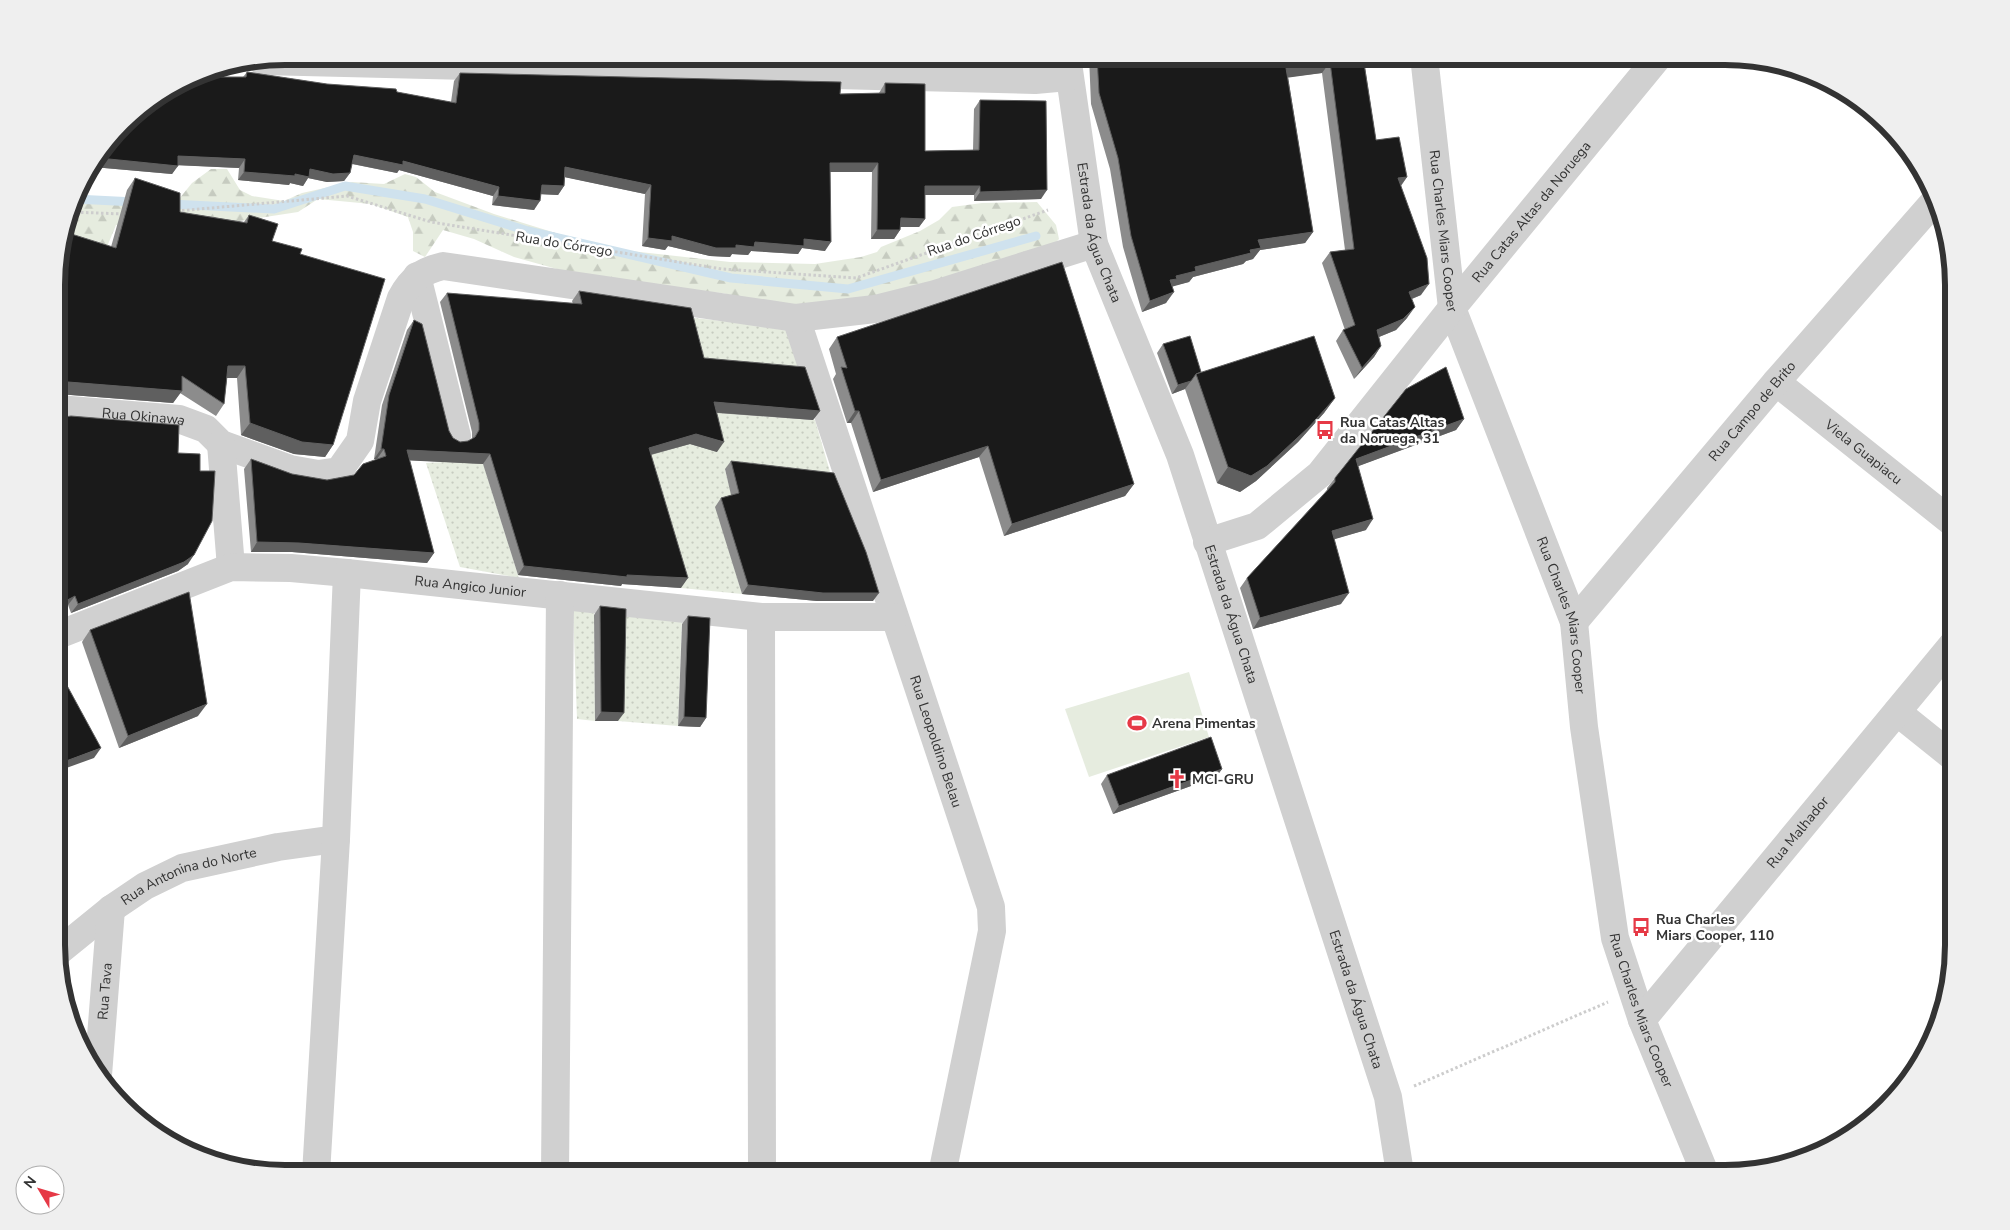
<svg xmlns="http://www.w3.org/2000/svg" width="2010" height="1230" font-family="'Nunito Sans',sans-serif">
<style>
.green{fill:url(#green-dots)}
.forest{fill:url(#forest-firs)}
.pitch{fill:#e6ecdf}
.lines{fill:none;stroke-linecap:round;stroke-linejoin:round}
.stream{stroke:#cfe2ee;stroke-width:9}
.path{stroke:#cdcdcd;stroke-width:3;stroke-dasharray:2.5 2.5;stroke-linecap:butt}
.minor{stroke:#d0d0d0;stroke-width:28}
.wall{fill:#8c8c8c}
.shaded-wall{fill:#5f5f5f}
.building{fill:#1a1a1a;stroke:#5f5f5f}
.labels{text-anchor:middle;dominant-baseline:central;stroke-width:5;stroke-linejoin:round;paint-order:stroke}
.street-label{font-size:14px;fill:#333;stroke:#fff}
.poi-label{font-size:14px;font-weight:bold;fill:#333;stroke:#fff;text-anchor:start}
.rim{fill:none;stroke:#333;stroke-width:6}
</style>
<defs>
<pattern id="green-dots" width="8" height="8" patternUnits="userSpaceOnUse" patternTransform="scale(1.25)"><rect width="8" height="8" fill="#e6ecdf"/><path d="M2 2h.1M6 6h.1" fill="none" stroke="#c6cbc0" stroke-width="1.8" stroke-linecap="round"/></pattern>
<pattern id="forest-firs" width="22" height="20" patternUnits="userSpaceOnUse" patternTransform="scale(1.25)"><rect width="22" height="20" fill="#e6ecdf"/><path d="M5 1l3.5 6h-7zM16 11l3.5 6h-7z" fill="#c6cbc0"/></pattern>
</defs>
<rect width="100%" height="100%" fill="#fff"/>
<g class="green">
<path d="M685,317l106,11 12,48 -106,-9z"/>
<path d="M708,412l107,8 18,62 -108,-12 6,23 108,8 -123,6 26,87 -61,-6 -45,-149z"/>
<path d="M445,462l38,1 36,115 -59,-11 -34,-104z"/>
<path d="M620,609l62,7 -4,110 -60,-5z"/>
<path d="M594,610l1,111 -18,-2 -4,-108z"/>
</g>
<path class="forest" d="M211,169h16l13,21 12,6 32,5 18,-8 50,-11 32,2 21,-10 11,3 19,15 59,22 68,21 15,10 153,17 85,2 46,-7 16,-5 4,-5 39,-16 19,-11 13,-13 30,-4 55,-1 19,23 3,14 -12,13 -209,55 -70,-4 -46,-10 -63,-4 -70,-11 -75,-21 -40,-18 -31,-9 -18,27 -12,-6v-19l-5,-15 -37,-13 -53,-5 -20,13 -65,10 -117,3 -12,29 -42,-12 14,-47 66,6 37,-2 13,-16z"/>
<path class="pitch" d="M1189,672l20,65 -120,40 -24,-68z"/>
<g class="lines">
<g class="stream">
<path d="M75,199l60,3"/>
<path d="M170,204l104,5 71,-23 80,13 103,32 203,47 117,11 188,-53"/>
</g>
<g class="path">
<path d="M177,211l170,-15 84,26 291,47 134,9 192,-68"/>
<path d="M71,212l52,2"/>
<path d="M1414,1086l194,-84"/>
</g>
<g class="minor">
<path id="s1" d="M1067,56l27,188 86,211 208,642 12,76"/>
<path id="s2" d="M1424,56l28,252 122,314 10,105 31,211 27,82 63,153"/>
<path d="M262,61l773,19 33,-3"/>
<path d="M417,276l40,160"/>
<path id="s3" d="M796,318l195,589 1,24 -50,243"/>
<path id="s4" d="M1776,382l177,141"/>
<path id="s5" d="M58,409l121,10 27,10 15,15 69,25 28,5 21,-3 21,-30 7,-40 34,-103c10,-19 21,-27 42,-32l353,52 79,-9 60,-15 159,-50"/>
<path d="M221,444l10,123"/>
<path id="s6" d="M1207,542l50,-16 63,-52 132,-166 207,-252"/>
<path d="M761,617l1,557"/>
<path id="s7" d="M1574,622l202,-240 157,-179"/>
<path id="s8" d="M58,635l173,-68 60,1 56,5 414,44h133"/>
<path d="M1897,712l56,45"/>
<path id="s9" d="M58,952l53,-43 34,-23 37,-18 96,-21 58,-8"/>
<path id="s10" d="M1642,1020l311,-376"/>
<path id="s11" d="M98,1075l13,-166"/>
<path d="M316,1174l20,-335 11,-266"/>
<path d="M555,1174l5,-579"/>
</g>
</g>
<g class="wall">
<path d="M1089,56h297l-6,8 -15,3 11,73 31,37 -6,9 20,109 -9,4 -5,19 -11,12 -17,7 2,9 -7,11 -20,22 -18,-38 7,-11h2l-23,-67 8,-11 15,-2 -23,-177 -34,4 25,155 -8,11 -45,7 -7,9 -7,2 -3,3 -50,13 -4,5 -17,4 -6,17 -24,9 -19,-65 -13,-78 -19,-65z"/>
<path d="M247,72l80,12 70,8 54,10 3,-21 6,-8 380,21 39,-1 6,-10 40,68 48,-1 1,-41 6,-9 61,99 -67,2v-6h-49v24l-6,8h-19v3l-6,9h-23l1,-67h-42l-5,79 -23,-3 -4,6 -47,-3 -3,4 -16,-1 -2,3 -20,-1 -42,-10 -3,4 -23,-4 3,-52 -80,-17 -1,9 -6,9 -17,-1 -7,16 -42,-5 1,-9 -94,-26 -2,3 -45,-9 -2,9 -6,8 -17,1 -19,-4 -5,8 -13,-3 -1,2 -51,-5 1,-12 -61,-3 -6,9 -79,-7 150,-90z"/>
<path d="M135,178l45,34 64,10 5,-7 23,26 28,13 33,191 -8,12 -31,-3 -53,-19 -4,-57h-10l-3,26 -8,12 -36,-23 -7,10 -115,-9v-139l53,-8 16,-57z"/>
<path d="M579,291l125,67 116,53 -7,9 -96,-7v39l-27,-8 -39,11 30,133 -59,-4 -1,2 -103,-11 -35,-111 -74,-4 25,93 -7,10 -135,-11h-41l-7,-83 7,-10 41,15 35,6 27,-5 23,-16h-3l8,-54 25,-75 7,-10 35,111 4,7 7,4 8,-1 4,-2v-7l-32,-130 7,-9 126,11 -1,-3z"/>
<path d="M837,337l297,147 -9,12 -121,40 -25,-79 -106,35 -22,-69h-4l-14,-44 3,-5 -7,-25z"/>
<path d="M1163,344l38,28 134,26 -11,15 -26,29 -42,39 -16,11 -23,-9 -32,-94 -13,5 -15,-41z"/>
<path d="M1406,389l58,30 -8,11 -98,36 8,64 -32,9 7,65 -88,25 -13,-41 7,-10 80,-88v-2l8,-10z"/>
<path d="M178,453l10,111 -10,7 -107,42 -3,-8 -10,5z"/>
<path d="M731,461l142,140h-56l-75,-7 -27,-87 6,-9 10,-3 -6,-26z"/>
<path d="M600,606l18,115h-23l-1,-106z"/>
<path d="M688,616l18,102 -6,9 -22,-1 4,-102z"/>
<path d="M90,630l108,86 -79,32 -37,-106z"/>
<path d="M1222,769l-6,8 -103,37 -12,-30 6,-9z"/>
</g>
<g class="shaded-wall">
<path d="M771,56h68l-2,3 -67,-1z"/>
<path d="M883,56h42l-3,6 -42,-1z"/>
<path d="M1368,56h18l-6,8 -24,4 7,-11z"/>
<path d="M1330,62l-8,11 -44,6 8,-11z"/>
<path d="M354,155l49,6 96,26 -6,9 -94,-26 -2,3 -49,-10z"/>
<path d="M178,156l67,3 -6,9 -66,-3 5,1 -6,8 -79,-7 6,-9z"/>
<path d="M830,163h48l-6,9h-48z"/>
<path d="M565,167l86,18 -6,9 -86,-18z"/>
<path d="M310,169l40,4 -6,8 -17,1 -19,-4 -5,8 -13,-3 -1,2 -51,-5 6,-8 51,2z"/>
<path d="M1407,177l-8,11 -1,-10z"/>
<path d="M84,178l4,1 -6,8h-3l1,-3z"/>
<path d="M542,185l22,1 -6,9 -22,-1z"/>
<path d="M925,186h55l-6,9h-55z"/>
<path d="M1047,190l-6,9 -67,2 6,-9z"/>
<path d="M498,196l42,5 -6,9 -42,-5z"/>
<path d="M901,218l24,1 -6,8h-25z"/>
<path d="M877,230h23l-6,9h-23z"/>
<path d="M1313,232l-8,11 -45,7 -7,9 -7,2 -3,3 -50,13 -4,5 -18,5 -1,-7 6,-4 19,-9 63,-27z"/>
<path d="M672,236l64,9 19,-3 49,-3 27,3 -6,9 -23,-3 -4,6 -47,-3 -3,4 -16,-1 -2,3 -20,-1 -42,-10 -3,4 -23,-4 6,-8z"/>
<path d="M1429,284l-8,11 -20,8 8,-11z"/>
<path d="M1174,292l-8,11 -24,9 8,-11z"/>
<path d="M1415,307l-8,11 -11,12 -27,11 8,-11z"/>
<path d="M1381,346l-7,11 -20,22 8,-11z"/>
<path d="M228,366h17l-8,12h-17z"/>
<path d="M1191,381l-6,8 -13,5 6,-9z"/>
<path d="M68,382l114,9 -9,12 -115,-9v-9z"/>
<path d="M1335,398l-11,15 -26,29 -42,39 -16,11 -23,-9 11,-16z"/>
<path d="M714,402l106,9 -7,9 -105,-8z"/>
<path d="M855,411h4l-8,12h-4z"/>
<path d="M1464,419l-8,11 -108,40 8,-11z"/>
<path d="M250,423l83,22 -8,12 -31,-3 -53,-19z"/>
<path d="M696,434l28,8 -7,10 -27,-8 -48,13 7,-9z"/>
<path d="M988,446l-9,11 -106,35 8,-12z"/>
<path d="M381,449h3l-7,10h-3z"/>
<path d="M407,450l83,4 -7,10 -83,-4z"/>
<path d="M1134,484l-9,12 -121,40 8,-12z"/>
<path d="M1373,519l-7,11 -41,12 7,-11z"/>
<path d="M257,542l42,1 135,10 -7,10 -135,-11h-41z"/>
<path d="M194,555l-6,9 -10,7 -107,42 7,-9z"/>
<path d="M524,566l164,12 -7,10 -59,-4 -1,2 -103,-11z"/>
<path d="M748,585l131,8 -6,8h-56l-75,-7z"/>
<path d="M1349,593l-8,11 -88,25 7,-11z"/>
<path d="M75,596l-7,9 -10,5v-5z"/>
<path d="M207,704l-9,12 -79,32 9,-12z"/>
<path d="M601,712l23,1 -6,8h-23z"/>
<path d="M684,717l22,1 -6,9 -22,-1z"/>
<path d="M101,748l-7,10 -36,13v-7l2,-1z"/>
<path d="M1222,769l-6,8 -103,37 6,-8z"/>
</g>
<g class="building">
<path d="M1097,56h271l-5,1 13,83 23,-3 8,40 -9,1 29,80 2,26 -20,8 6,15 -12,12 -26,11 4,16 -19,22 -19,-38 12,-5 -25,-73 24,-3 -24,-187 -44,6 27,164 -55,8 3,8 -11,2 1,3 -56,14 1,4 -20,5 1,3 -7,1 4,12 -24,9 -19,-65 -13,-78 -19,-65z"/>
<path d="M247,72l80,12 69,5 1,3 59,11 4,-30 381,9 -1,12 45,-1v-10l40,1v67l54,-1 1,-50 66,1 1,89 -67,2v-6h-55v33l-24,-1 -1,12h-23l1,-67h-48l1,79 -27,-3v7l-49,-4 -1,5 -18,-2v3h-20l-44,-12v5l-24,-3 3,-53 -86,-18 -1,19 -22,-1 -2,16 -42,-5 1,-9 -96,-26v4l-49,-10 -4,18 -17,1 -23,-5 -1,8 -14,-3v2l-51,-4 1,-13 -67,-3v10l-79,-8 35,-45 59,-36h53z"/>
<path d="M89,171l-1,8 -4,-1z"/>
<path d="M135,178l45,15v19l67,11 2,-8 29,9 -6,17 30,8 -2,5 85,25 -52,166 -31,-3 -52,-19 -5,-57h-17l-4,38 -42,-28v15l-114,-9 -10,3v-130l7,-23 51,16z"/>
<path d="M1062,262l72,222 -122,40 -24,-78 -107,34 -22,-69h-4l-14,-44 6,1 -10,-31z"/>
<path d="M579,291l112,17 13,50 101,9 15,44 -106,-9 10,40 -28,-8 -47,14 39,130 -61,-3v2l-103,-11 -34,-112 -83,-4 27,103 -135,-10 -42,-1 -6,-83 41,15 35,6 27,-5 9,-11 23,-8 -2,-7h-3l8,-54 25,-75 8,4 27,107 4,7 7,4 8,-1 7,-4 4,-7v-7l-32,-130 135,11z"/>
<path d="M1190,336l11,36 -5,2 -5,7 -13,4 -15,-41z"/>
<path d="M1314,336l21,62 -26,29 -42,39 -16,10 -23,-9 -32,-93z"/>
<path d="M1446,367l18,52 -108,40 17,60 -41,12 17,62 -89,25 -13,-40 88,-96v-4l71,-89z"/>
<path d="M71,416l108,9 -1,28 22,1v17h15l-3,50 -18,34 -10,7 -106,42 -3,-8 -17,9v-187z"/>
<path d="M731,461l103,12 32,79 13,41h-56l-75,-8 -27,-87 18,-5z"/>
<path d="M189,592l18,112 -79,32 -38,-106z"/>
<path d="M600,606l26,3 -2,104 -23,-1z"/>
<path d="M688,616l22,2 -4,100 -22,-1z"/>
<path d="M58,669l43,79 -43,16z"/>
<path d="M1211,737l11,32 -103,37 -12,-31z"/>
</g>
<defs>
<g id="bus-bare" transform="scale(1.5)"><path d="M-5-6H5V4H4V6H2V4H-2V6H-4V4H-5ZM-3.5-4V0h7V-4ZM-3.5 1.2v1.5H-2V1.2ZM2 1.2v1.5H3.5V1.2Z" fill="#e63946" stroke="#fff" stroke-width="2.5" paint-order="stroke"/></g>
<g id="stadium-bare" transform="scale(1.5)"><path d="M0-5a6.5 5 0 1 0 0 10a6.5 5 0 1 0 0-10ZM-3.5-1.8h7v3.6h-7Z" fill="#e63946" stroke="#fff" stroke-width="2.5" paint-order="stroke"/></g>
<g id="church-bare" transform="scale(1.5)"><path d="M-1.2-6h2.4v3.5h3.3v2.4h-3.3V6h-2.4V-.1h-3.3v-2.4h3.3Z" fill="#e63946" stroke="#fff" stroke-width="2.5" paint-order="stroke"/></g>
</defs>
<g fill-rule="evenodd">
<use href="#bus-bare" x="1325" y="430"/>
<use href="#stadium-bare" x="1137" y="723"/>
<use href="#church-bare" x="1177" y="779"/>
<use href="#bus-bare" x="1641" y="927"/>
</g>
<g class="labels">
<g class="street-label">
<text stroke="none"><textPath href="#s6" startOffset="471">Rua Catas Altas da Noruega</textPath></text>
<text stroke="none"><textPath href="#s2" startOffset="176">Rua Charles Miars Cooper</textPath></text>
<text stroke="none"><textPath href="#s1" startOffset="180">Estrada da Água Chata</textPath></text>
<text transform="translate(974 236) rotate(-19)">Rua do Córrego</text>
<text transform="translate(564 244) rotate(9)">Rua do Córrego</text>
<text stroke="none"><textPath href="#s7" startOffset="276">Rua Campo de Brito</textPath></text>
<text stroke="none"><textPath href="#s5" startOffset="86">Rua Okinawa</textPath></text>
<text stroke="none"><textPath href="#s4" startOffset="112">Viela Guapiacu</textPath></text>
<text stroke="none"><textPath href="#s8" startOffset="426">Rua Angico Junior</textPath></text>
<text stroke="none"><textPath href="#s1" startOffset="585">Estrada da Água Chata</textPath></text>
<text stroke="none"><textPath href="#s2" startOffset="581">Rua Charles Miars Cooper</textPath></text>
<text stroke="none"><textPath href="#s3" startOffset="446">Rua Leopoldino Belau</textPath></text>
<text stroke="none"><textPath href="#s10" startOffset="244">Rua Malhador</textPath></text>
<text stroke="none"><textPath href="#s9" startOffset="154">Rua Antonina do Norte</textPath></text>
<text stroke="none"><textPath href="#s11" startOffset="84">Rua Tava</textPath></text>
<text stroke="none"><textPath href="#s1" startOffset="990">Estrada da Água Chata</textPath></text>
<text stroke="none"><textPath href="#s2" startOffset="986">Rua Charles Miars Cooper</textPath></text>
</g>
<g class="poi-label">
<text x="1340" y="422">Rua Catas Altas<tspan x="1340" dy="16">da Noruega, 31</tspan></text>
<text x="1152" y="723">Arena Pimentas</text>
<text x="1192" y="779">MCI-GRU</text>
<text x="1656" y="919">Rua Charles<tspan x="1656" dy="16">Miars Cooper, 110</tspan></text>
</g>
</g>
<path d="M0 0H2010V1230H0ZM285 65H1725A220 220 0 0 1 1945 285V945A220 220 0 0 1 1725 1165H285A220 220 0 0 1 65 945V285A220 220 0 0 1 285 65Z" fill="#efefef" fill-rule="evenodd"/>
<path class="rim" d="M285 65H1725A220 220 0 0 1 1945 285V945A220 220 0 0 1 1725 1165H285A220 220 0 0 1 65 945V285A220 220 0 0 1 285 65Z"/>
<g transform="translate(40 1190) rotate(308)"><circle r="24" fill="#ffffff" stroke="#adadad"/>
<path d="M0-4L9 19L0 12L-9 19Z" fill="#e63946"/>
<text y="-8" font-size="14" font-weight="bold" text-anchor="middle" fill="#333333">N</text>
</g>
</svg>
